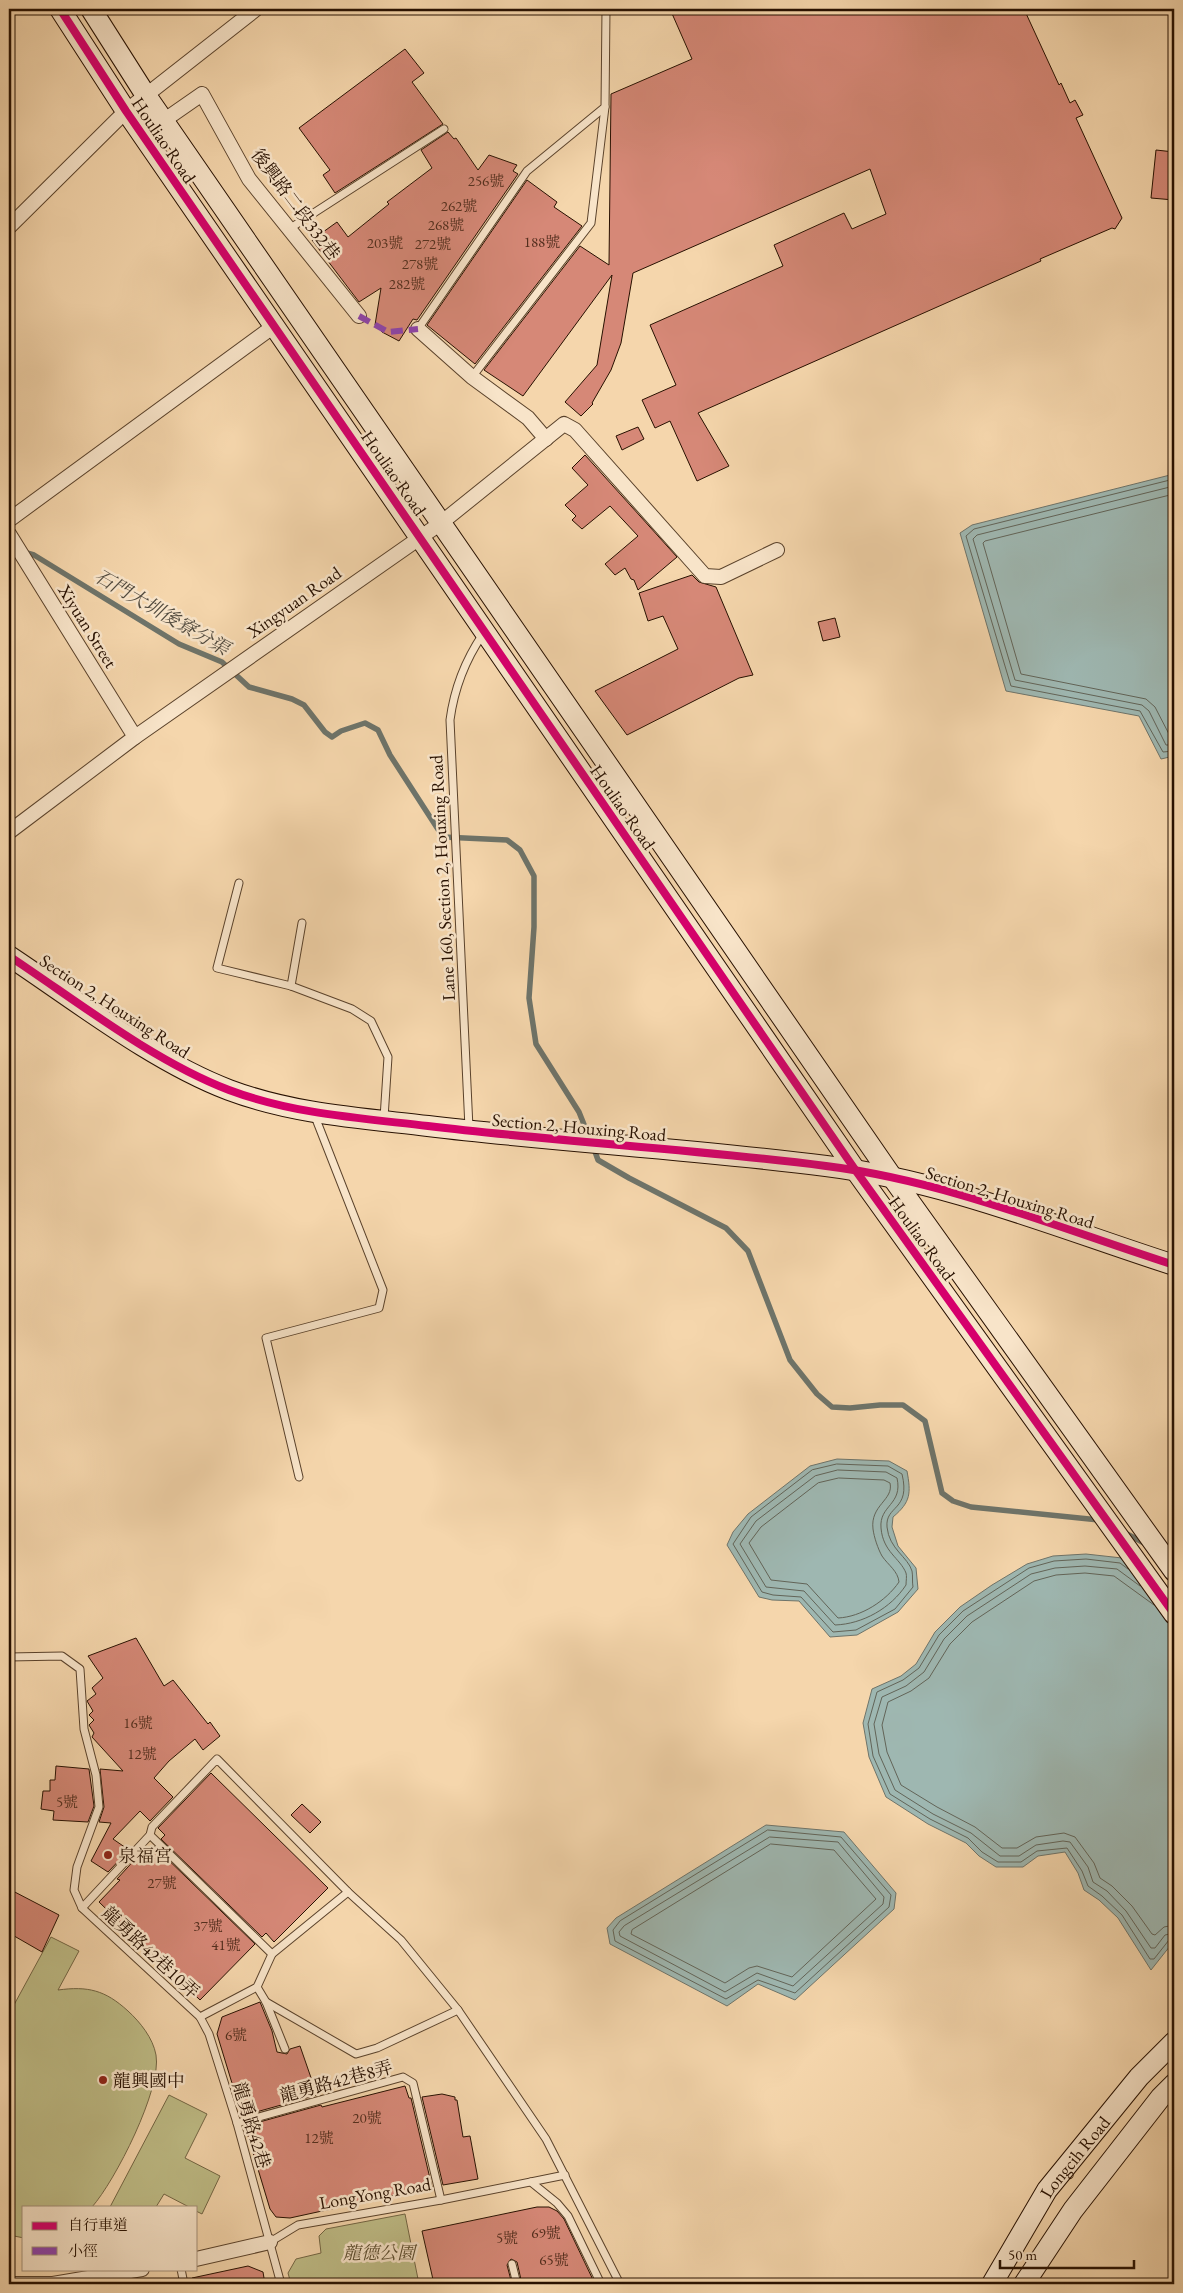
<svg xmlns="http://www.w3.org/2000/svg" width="1183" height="2293" font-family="'EB Garamond','Noto Serif TC',serif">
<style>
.green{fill:#bfbd87;stroke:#736644}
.water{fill:#9eb7b1;stroke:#6e746a}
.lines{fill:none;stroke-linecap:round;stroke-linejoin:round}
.shore{stroke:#626458;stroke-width:1}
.stream{stroke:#6e746a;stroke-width:5.5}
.building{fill:#d68877;stroke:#271000}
.lane-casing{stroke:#5a422b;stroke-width:9}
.street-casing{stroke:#5a422b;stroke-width:16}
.secondary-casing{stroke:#271000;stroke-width:22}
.lane{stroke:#f8e4c9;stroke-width:7}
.street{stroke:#f8e4c9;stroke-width:14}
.secondary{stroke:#f8e4c9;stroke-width:20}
.quiet{stroke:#8e44ad;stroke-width:6;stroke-dasharray:12 6;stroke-linecap:butt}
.cycleway-casing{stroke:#f8e4c9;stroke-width:11}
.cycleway{stroke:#d6006c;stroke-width:8}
.poi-dot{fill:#8f2418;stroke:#f8e4c9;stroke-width:2}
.labels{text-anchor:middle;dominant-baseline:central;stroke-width:5;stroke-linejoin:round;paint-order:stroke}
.number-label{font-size:15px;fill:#532e1e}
.street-label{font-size:18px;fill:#271000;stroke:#f8e4c9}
.poi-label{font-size:18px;fill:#271000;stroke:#f8e4c9;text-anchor:start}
.park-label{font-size:18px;font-style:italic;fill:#5c4d2f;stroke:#f8e4c9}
.water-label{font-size:19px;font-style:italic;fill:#514a3e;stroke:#f8e4c9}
</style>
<rect width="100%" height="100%" fill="#f5d6ac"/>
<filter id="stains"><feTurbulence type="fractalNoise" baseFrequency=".004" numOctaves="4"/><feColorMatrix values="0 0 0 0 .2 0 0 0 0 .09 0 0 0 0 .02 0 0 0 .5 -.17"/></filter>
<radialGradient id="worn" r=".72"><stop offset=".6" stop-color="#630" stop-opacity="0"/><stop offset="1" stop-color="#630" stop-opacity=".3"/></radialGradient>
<g class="green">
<path d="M51,1937l28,14 -21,39c30,-4 47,0 70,21 12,11 25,27 28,44 6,34 -41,126 -64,152h-68v31l-15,-3v-221z"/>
<path d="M169,2095l38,19 -22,44 35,18 -18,38 -6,-3v-4h-7l-25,-13 -8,13h-46z"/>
<path d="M405,2214l14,70h-128l-3,-11 8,-14 25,-6 -2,-17 7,-7z"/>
</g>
<g class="water">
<path d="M1174,474v282l-13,3 -22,-43 -133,-25 -46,-158 12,-8z"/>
<path d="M837,1459l52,2 18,10c4,22 4,31 -14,46l-1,10 6,19 18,22 2,21 -20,23 -41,23 -27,2 -31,-36 -27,-1 -13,-3 -32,-52 6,-13 15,-18 62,-48z"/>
<path d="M1086,1554l36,4 40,31 12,3v349l-23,29 -33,-52 -19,-18 -15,-10 -6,-17 -13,-21 -27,4 -15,11h-27l-17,-11 -13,-13 -38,-19 -42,-27 -17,-40 -6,-34 9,-34 29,-13 15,-12 19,-32 25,-25 32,-22 35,-21 26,-8z"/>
<path d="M766,1825l78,7 52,61 -2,16 -99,91 -37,-16 -31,22 -117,-62 -3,-16 9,-10z"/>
</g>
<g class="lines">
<g class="shore">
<path d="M1174,479l-200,50 -8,7 45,150 129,25 23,41 11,-1"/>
<path d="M1174,486l-197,49 -4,4 42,141 127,25 7,6 17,34h8"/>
<path d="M1174,494l-189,47 -2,2 38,131 125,25 9,8 15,29 4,2"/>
<path d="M837,1464l51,2 14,8c9,37 -17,31 -15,53 2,22 21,30 25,44 1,5 0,11 1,16l-18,22 -39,21 -23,2 -32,-35 -28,-2 -11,-3 -29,-48 18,-27 61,-47z"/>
<path d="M838,1470l48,2 11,6c6,27 -18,27 -16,50 2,24 19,30 25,45 1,3 0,8 0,12 -15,23 -43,39 -71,40l-31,-34 -38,-4 -26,-43 16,-23 59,-45z"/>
<path d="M839,1478l45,2 6,3c4,17 -20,22 -17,46 1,8 5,20 9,27 6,9 16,15 17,26 -13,19 -38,35 -61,36l-31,-34 -36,-4 -22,-37 12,-16 57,-44z"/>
<path d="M1128,1569l-8,-6 -34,-4 -32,2 -25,7 -66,43 -24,24 -20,33 -16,12 -26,12 -9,32 5,32 17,38 40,25 38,19 14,14 16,10h23l16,-11 30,-3 15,23 6,15 14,10 20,19 28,44h4l15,-19 5,-1"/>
<path d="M1140,1586l-23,-17 -32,-3 -30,2 -24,6 -64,42 -23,23 -20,33 -18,14 -24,11 -8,27 5,30 16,36 38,24 38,19 29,23h19l17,-11 27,-4 7,1 18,25 5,15 14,9 19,20 25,37h4l10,-13 9,-2"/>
<path d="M1154,1605l-40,-29 -29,-3 -29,2 -22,6 -62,41 -22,22 -21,34 -18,13 -23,11 -6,23 5,27 14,33 36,22 38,20 27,21h15l19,-11 28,-4 11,4 19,26 6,15 12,8 20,20 20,28 3,1 9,-8 10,-2"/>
<path d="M768,1830l73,7 50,58 -2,12 -94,86 -37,-13 -32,19 -111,-58 -2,-11 7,-9z"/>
<path d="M770,1837l68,5 46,55 -1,7 -90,82 -36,-13 -32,19 -105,-56 -1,-4 5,-6z"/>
<path d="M771,1844l63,6 42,49 -84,78 -35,-11 -8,2 -24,15 -94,-49 1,-4z"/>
</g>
<g class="stream">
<path d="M9,548l25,7 145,89 43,18 27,25 43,12 12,6 21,27 7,5 9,-6 24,-8 13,7 12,25 53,82 64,3 13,10 14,26v51l-5,71 7,46 43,68 10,25"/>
<path d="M593,1146l5,14 31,18 97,50 22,23 42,109 27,34 15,13 18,1 30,-3h23l22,16 17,72 11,8 18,6 128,13"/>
<path d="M1125,1533l21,11"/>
</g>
</g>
<g class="building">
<path d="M670,9h354l35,76 2,-2 9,20 5,-3 8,15 -7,3 46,100 -7,11 -3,-1 -72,31 1,2 -343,152 31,53 -32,15 -27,-60 -15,7 -13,-28 34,-15 -26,-60 133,-59 -9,-21 70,-32 8,16 34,-15 -16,-45 -237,104 -12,70 -10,27 -19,33 1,1 -12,12 -16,-14 32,-37 15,-90 -89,121 -39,-26 96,-124 29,19 2,-171 81,-35z"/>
<path d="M405,49l19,24 -12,9 31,42 -108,69 -12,-18 7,-5 -31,-42z"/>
<path d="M448,132l6,7 2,-1 22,32 11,-15 28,10 -4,6 5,3 -101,146 -4,-1 -14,22 -17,-9 -7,-7 6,-37 -22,14 -47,-62 25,-18 11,15 41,-33 -2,-2 45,-34 -11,-18z"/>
<path d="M1156,150l18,2v48l-23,-2z"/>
<path d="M527,180l30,22 -3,5 28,19 -107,138 -48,-39z"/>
<path d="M638,427l6,12 -22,11 -6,-14z"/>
<path d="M585,455l92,102 -39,33 -4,-10 -3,-1 -6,-11 -10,7 -10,-11 33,-28 -28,-30 -28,23 -10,-9 4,-4 -11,-11 23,-20 -16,-17z"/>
<path d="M692,575l7,7 17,5 37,88 -14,3 -112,57 -32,-44 83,-42 -15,-33 -15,5 -9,-28z"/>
<path d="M835,618l5,19 -17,4 -5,-19z"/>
<path d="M136,1638l28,48 9,-6 35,44 2,-2 10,14 -17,14 -8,-11 -26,22 -15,17 19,19 -23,24 -10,-10 -27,28 16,11 -21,22 -17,-11 20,-38 -12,-1 5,-15 -4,-38 23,2 -31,-34 2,-4 -5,-8 5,-5 -5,-5 4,-4 -6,-10 9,-7 -4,-6 11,-10 -15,-22z"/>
<path d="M56,1766l33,3 5,37 -6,16 -35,-2 1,-9 -13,-2 2,-18h7v-11h5z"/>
<path d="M211,1773l117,115 -54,54 -8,-9 -4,4 -101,-98 4,-4 -7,-7z"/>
<path d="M302,1804l19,18 -11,11 -19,-18z"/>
<path d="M154,1846l101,98 -55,56 -101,-98 21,-22 -3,-1 21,-23 4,3z"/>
<path d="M9,1889l50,26 -17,37 -33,-19z"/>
<path d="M260,2002l12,29 5,21 10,2 3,-5 10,-3 17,49 -75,21 -25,-82 5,-17z"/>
<path d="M405,2086l4,12h2l21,89 -142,31 -14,-1 -6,-8 -25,-83 76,-21 1,2z"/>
<path d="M442,2094l13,3v3h2l6,37 7,-1 8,43 -35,6 -21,-88z"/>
<path d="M537,2207h12l8,4 7,8 31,65h-73l-5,-22 -6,-3 -4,6 5,19h-78l-12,-53z"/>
<path d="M248,2266l15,6 2,12h-73v-6z"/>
</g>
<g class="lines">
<g class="lane-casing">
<g id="lane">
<path d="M289,229l155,-100"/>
<path d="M418,329l109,-158 78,-64 1,-98"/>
<path d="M472,377l119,-154 14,-116"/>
<path d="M239,883l-22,85 74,18 61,23 19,12 17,36 -4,61"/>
<path d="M291,986l11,-63"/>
<path d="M469,1128l-19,-408c4,-30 16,-61 33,-86"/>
<path d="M299,1477l-33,-139 113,-30 4,-18 -69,-176"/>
<path d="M9,1657l53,-1 18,13 4,60 12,46 3,32 -22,60 -3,23 8,18 118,109 9,17 28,89 44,161"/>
<path d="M150,1835l122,119"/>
<path d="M82,1908l68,-73 2,-8 65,-68 131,133 53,48 57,70 88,129 74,145"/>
<path d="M257,1987l9,15 19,47"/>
<path d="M266,2002l90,52 21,-6 81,-38"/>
<path d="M200,2017l57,-30 15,-33 76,-62"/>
<path d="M237,2123l166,-46 10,6 28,117"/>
<path d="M531,2182l26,21 11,13 33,68"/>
<path d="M270,2242l28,-17 143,-25 124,-25"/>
<path d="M512,2264l5,20"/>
<path d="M181,2269l3,15"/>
</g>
</g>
<g class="street-casing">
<g id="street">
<path d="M143,135l59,-41 47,85 110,137"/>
<path d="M9,227l117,-116 130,-102"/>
<path d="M418,329l54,48 56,41 18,21"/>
<path d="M9,520l265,-194"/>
<path d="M9,534l126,203"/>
<path d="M9,832l126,-95 306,-214 123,-99 11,6 130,146 16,1 56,-27"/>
<path d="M196,2259l74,-17"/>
<path d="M9,2284h44l89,-15"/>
</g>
</g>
<g class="secondary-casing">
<g id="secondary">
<path d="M60,9l66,102 730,1060 318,443"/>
<path d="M91,9l54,85 747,1083 282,394"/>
<path d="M9,956c68,45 144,105 220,134 64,24 131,28 199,36 132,16 266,23 398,40 120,15 233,62 348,99"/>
<path id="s1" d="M992,2284l55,-94 92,-113 35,-35"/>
<path d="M1024,2284l49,-74 88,-113 13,-13"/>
</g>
</g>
<use href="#lane" class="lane"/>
<use href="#street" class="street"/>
<use href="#secondary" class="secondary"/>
<path class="quiet" d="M359,316l29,16 30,-3"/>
<g class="cycleway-casing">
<g id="cycleway">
<path d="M60,9l66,102 730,1060 318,443"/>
<path d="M9,956c68,45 144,105 220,134 64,24 131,28 199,36 132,16 266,23 398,40 120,15 233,62 348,99"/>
</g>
</g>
<use href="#cycleway" class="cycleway"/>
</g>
<g class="poi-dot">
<circle cx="108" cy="1855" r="5"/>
<circle cx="103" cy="2080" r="5"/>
</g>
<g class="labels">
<g class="number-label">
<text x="486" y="180">256號</text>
<text x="459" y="205">262號</text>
<text x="446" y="224">268號</text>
<text x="542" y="241">188號</text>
<text x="385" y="242">203號</text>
<text x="433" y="243">272號</text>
<text x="420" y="263">278號</text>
<text x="407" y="283">282號</text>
<text x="138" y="1722">16號</text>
<text x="142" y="1753">12號</text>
<text x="67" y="1801">5號</text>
<text x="162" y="1882">27號</text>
<text x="208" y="1925">37號</text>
<text x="226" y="1944">41號</text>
<text x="236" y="2034">6號</text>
<text x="367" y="2117">20號</text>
<text x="319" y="2137">12號</text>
<text x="546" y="2232">69號</text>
<text x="507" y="2237">5號</text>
<text x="554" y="2259">65號</text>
</g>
<g class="street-label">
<text transform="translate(164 140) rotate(56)">Houliao Road</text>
<text transform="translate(296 204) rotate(53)">後興路二段332巷</text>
<text transform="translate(394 473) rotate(55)">Houliao Road</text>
<text transform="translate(294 602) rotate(-35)">Xingyuan Road</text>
<text transform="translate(88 626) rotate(58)">Xiyuan Street</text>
<text transform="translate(623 807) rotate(55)">Houliao Road</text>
<text transform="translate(442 878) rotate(-93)">Lane 160, Section 2, Houxing Road</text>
<text transform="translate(115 1006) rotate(33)">Section 2, Houxing Road</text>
<text transform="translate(579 1127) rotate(5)">Section 2, Houxing Road</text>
<text transform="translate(1010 1197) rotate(17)">Section 2, Houxing Road</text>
<text transform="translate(922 1238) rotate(54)">Houliao Road</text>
<text transform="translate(151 1952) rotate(43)">龍勇路42巷10弄</text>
<text transform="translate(336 2081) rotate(-15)">龍勇路42巷8弄</text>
<text transform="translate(252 2125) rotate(73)">龍勇路42巷</text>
<text stroke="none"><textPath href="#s1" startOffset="152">Longcih Road</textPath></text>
<text transform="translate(375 2193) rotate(-10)">LongYong Road</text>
</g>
<g class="poi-label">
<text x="118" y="1855">泉福宮</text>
<text x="113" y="2080">龍興國中</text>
</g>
<g class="park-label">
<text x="379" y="2252">龍德公園</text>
</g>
<g class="water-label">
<text transform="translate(162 612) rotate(30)">石門大圳後寮分渠</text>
</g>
</g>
<rect width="1183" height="2293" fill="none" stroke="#f5d6ac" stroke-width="30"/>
<rect x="10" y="10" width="1163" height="2273" fill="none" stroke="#271000" stroke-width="2.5"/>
<rect x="15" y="15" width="1153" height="2263" fill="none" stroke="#271000"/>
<rect x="22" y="2206" width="175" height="65" fill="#f8e4c9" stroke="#a48f79"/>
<rect x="32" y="2222" width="25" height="8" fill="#d6006c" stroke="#a48f79"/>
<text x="68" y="2230" font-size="15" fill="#271000">自行車道</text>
<rect x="32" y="2247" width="25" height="8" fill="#8e44ad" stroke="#a48f79"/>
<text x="68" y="2256" font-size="15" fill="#271000">小徑</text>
<path d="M1000 2260v8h134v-8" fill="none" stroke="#271000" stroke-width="2.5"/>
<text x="1008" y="2260" font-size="15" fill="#271000" stroke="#f8e4c9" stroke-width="4" paint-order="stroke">50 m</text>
<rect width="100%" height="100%" filter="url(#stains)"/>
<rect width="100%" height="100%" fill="url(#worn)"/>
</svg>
